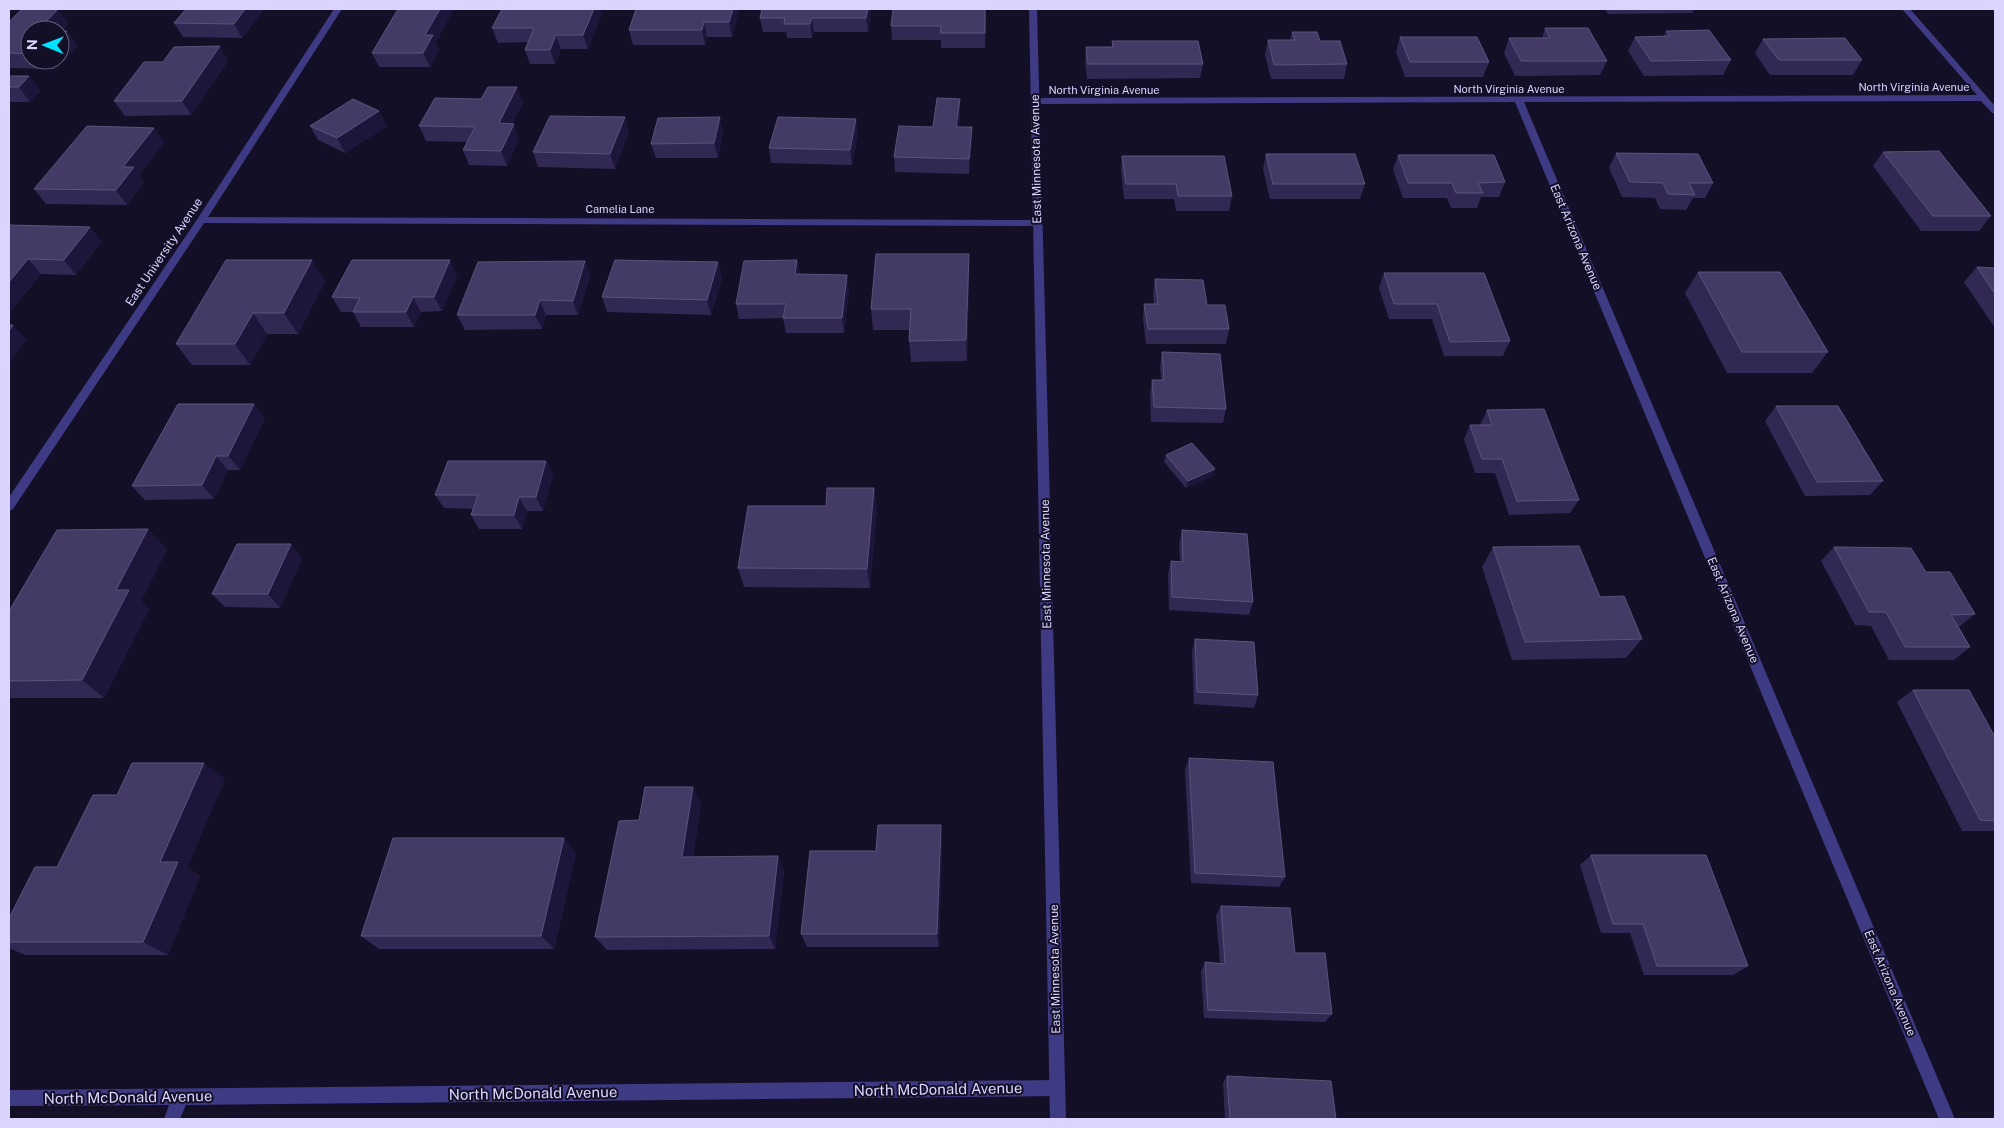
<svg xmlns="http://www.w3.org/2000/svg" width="2004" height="1128" font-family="'Public Sans',sans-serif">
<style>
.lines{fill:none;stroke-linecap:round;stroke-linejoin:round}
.minor{fill:#3e3b84;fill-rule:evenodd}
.tertiary{fill:#3e3b84;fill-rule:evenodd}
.wall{fill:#322854;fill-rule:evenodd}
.shaded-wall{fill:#1e163a}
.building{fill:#443a66;stroke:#5b527e}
.labels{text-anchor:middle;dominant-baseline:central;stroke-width:4;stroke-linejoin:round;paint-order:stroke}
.far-street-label{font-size:11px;fill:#dad4ff;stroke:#130f26}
.street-label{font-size:12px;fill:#dad4ff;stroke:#130f26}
.near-street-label{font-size:15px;fill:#dad4ff;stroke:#130f26}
</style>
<rect width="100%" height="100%" fill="#130f26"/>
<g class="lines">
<g class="minor">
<path d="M334,9h8l-134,208 830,3 5,3 -5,3 -834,-3 -191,286 -4,2v-14l189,-279z"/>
<path d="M1902,9h8l85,97v8l-3,-1 -11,-12 -457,1 431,1017h-16l-424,-1017 -480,2 -4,-3 4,-3 942,-3z"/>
<path d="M1057,1080l6,2 2,6 -2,6 -6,2 -871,9 -6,14h-16l5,-14 -160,1v-16z"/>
</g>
<path class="tertiary" d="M1029,9h8l29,1110h-16z"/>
</g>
<g class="wall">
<path d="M58,9l10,15 -7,7h6l10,15 -22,23 -46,-1v-46zM30,30l30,30h-30z"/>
<path d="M186,9h78l-22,29 -59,-1 -9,-14z"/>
<path d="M636,9h103l-7,28h-25l-2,8h-72l-4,-15z"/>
<path d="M762,9h109v1l-3,22h-54l-2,6h-25l-1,-6h-23l-3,-14z"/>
<path d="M893,9h93l-1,39h-44v-8h-49l-1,-14z"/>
<path d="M1605,9h89l-2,4 -84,1z"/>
<path d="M602,13l-14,36h-27l-6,15h-25l-5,-14 3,-8 -30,1 -6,-15z"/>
<path d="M1545,28l62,33 -7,14 -85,1 -11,-23 5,-15h33z"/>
<path d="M1666,31l65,29 -8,15 -79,1 -16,-25 7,-14 29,-1z"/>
<path d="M1292,32l28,9 27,23 -3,15h-73l-6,-24 3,-15h22z"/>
<path d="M1400,37l89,25 -6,15h-78l-9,-25z"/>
<path d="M1763,39l99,21 -9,15h-83l-15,-22z"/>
<path d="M1112,41l91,23 -3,14 -113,1 -2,-17 1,-15h26z"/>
<path d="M436,42l3,8 -9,17h-51l-7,-14z"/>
<path d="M228,61l-37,54 -66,1 -11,-15 49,-39z"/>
<path d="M9,76h20l11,15 -10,11h-20l-1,1z"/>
<path d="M523,102l-11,22 7,14 -12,28 -38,-1 -6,-15 4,-8 -41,-1 -7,-15z"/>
<path d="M960,114l-1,13h13v15l-3,32 -74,-2 -1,-15 39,-30z"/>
<path d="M310,126h77l-42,27 -27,-13z"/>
<path d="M154,128l10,14 -25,33 5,7 -17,23 -81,-1 -12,-15z"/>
<path d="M723,131l-5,27h-62l-5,-14z"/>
<path d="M629,132l-14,37 -77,-2 -5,-15z"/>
<path d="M858,134l-6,31 -81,-2 -2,-15z"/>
<path d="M1883,152l108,64 -12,15h-58l-48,-65z"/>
<path d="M1616,153l97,30 -8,15h-12l-7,12 -26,-1 -5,-11 -33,-1 -13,-29z"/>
<path d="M1266,154l99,30 -5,15h-90l-7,-30z"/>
<path d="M1398,155l107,27 -6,15h-18l-4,11h-26l-4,-10h-44l-10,-28z"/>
<path d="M1122,156l110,40 -3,15h-53l-2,-12h-50l-3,-28z"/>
<path d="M9,225l81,2 11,15 -25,33 -35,-1 -32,39z"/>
<path d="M797,260l3,14 49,16 -5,43h-58l-3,-15 -44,1 -3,-15z"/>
<path d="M585,261l5,15 -12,39h-32l-4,14 -77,1 -8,-15z"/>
<path d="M1977,267l18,1v60l-31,-46z"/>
<path d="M1698,272l130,80 -16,21h-85l-42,-80z"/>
<path d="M1384,273l126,68 -7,15h-59l-12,-37h-43l-10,-31z"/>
<path d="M457,275l-15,36 -21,1 -7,15h-53l-8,-15h-12l-9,-15z"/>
<path d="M969,275l-2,86 -56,1 -2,-21 1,-11h-37l-2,-21z"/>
<path d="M722,277l-11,38 -104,-3 -5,-15z"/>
<path d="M1155,279l52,26 22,24 -3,15h-80l-3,-25 1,-15h10l-1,-10z"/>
<path d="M325,281l-27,53h-31l-17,31h-58l-16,-21z"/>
<path d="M1162,352l64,57 -3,14 -72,-1 -1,-28 2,-14h9l-1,-13z"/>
<path d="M1776,406l107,75 -13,14 -65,1 -40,-75z"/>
<path d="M1487,410l92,90 -9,13 -61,2 -14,-42h-20l-11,-34 6,-14h10z"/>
<path d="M265,418l-25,52h-12l-14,29 -69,1 -13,-14z"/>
<path d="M1166,455l47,21 -27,12 -22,-26z"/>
<path d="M546,461l7,14 -10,36h-16l-5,18h-43l-8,-14 2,-6 -29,-1 -9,-13z"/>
<path d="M874,488l3,20 -7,80 -126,-1 -6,-19 88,-62z"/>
<path d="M1182,530l71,72 -4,13 -80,-5 -1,-36 3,-13 9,1 -1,-18z"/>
<path d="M291,544l11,14 -22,50 -55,-1 -13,-13z"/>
<path d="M1493,547l107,50 42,42 -16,19 -114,2 -30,-93z"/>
<path d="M1834,547l92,25 49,42 -16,13 11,20 -16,13h-65l-18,-34 -16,-1 -34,-64z"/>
<path d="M167,549l-26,52 8,8 -45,89h-95v-87z"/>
<path d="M1195,639l63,56 -4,13 -60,-4 -2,-52z"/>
<path d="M1913,690l82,47v94h-33l-65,-129z"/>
<path d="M1189,758l96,119 -6,10 -88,-4 -6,-113z"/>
<path d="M225,779l-38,88 13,9 -32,79h-143l-16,-7v-30l48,-51 60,-72z"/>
<path d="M701,803l-8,54 91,14 -9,78 -168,1 -12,-13 44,-117z"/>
<path d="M942,841l-3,106h-132l-6,-13 75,-83z"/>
<path d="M576,853l-22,96h-175l-18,-13z"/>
<path d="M1591,855l157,111 -15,9h-89l-14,-42h-29l-21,-68z"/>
<path d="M1221,906l74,47 37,61 -7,8 -121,-4 -3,-47 4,-9 15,1 -4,-48z"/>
<path d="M1227,1076l109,43h-111l-2,-36z"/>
</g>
<g class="shaded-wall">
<path d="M58,9l10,15 -8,8v-2h-22z"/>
<path d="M245,9h19l-22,29 -8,-14z"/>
<path d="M440,9h14l-18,33 3,8 -9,17 -7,-14 2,-18z"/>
<path d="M594,9h7l1,4 -14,36 -5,-14z"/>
<path d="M733,9h6l-7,28 -3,-15z"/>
<path d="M868,9h3v1l-3,22 -2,-14z"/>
<path d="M812,18l2,14 -2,6 -2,-14z"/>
<path d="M704,22l3,15 -2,8 -3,-15z"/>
<path d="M67,31l10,15 -22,23 -6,-9h11v-22z"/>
<path d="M556,35l5,14 -6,15 -5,-14z"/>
<path d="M220,46l8,15 -37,54 -9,-14z"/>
<path d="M29,76l11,15 -10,11 -11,-15z"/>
<path d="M517,87l6,15 -18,36 -6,-15z"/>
<path d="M960,99v15l-3,28 -1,-15z"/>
<path d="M379,111l8,15 -42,27 -8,-15z"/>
<path d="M625,117l4,15 -14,37 -5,-15z"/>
<path d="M720,117l3,14 -5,27 -4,-15z"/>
<path d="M856,119l2,15 -6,31 -2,-15z"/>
<path d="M514,124l5,14 -12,28 -6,-15z"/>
<path d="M972,127v15l-3,32v-15z"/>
<path d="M154,128l10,14 -25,33 5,7 -17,23 -11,-15 7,-23z"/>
<path d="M90,227l11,15 -25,33 -12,-15z"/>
<path d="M969,254v21l-2,86 -1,-21z"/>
<path d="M28,259l13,15 -32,39v-31z"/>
<path d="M312,260l13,21 -27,53 -14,-21z"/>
<path d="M450,260l7,15 -15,36 -8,-14z"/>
<path d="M797,260l3,15 -5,-1z"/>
<path d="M585,261l5,15 -12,39 -5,-14z"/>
<path d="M718,262l4,15 -11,38 -4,-15z"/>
<path d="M847,275l2,15 -5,43 -2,-15z"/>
<path d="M413,297l8,15 -7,15 -8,-15z"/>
<path d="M540,300l6,15 -4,14 -7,-14z"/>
<path d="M253,313l14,21 -17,31 -15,-21z"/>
<path d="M13,325l14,15 -18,23v-32z"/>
<path d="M254,404l11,14 -25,52 -12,-14z"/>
<path d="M216,456l12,14 -14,29 -12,-14z"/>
<path d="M546,461l7,14 -10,36 -7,-14z"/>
<path d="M1215,469l-2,7 -27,12 2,-7z"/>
<path d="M874,488l3,20 -7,80 -3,-19z"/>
<path d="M519,497l8,14 -5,18 -8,-14z"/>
<path d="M148,529l19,20 -26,52 8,8 -45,89 -22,-18 34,-90z"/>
<path d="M291,544l11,14 -22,50 -12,-14z"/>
<path d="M204,763l21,16 -38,88 13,9 -32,79 -25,-13 17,-80z"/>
<path d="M693,787l8,16 -10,69 -9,-15z"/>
<path d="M941,825l1,16 -3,106 -2,-13z"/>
<path d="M564,838l12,15 -22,96 -13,-13z"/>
<path d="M778,856l6,15 -9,78 -6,-13z"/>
</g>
<g class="building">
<path d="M22,9h36l-20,21h-8v24l-21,-1v-31z"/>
<path d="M186,9h59l-11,15 -60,-1z"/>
<path d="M398,9h42l-15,26h8l-10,18h-51z"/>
<path d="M502,9h92l-11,26h-27l-6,15h-25l9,-22h-42z"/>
<path d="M636,9h97l-4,13h-25l-2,8h-73z"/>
<path d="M762,9h106l-2,9h-54l-2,6h-26l1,-6h-25z"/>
<path d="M893,9h92v24h-45l1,-7h-50z"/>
<path d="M1545,28h43l19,33h-86l-12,-23h41z"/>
<path d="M1709,30l22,30 -80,1 -16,-24 35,-1 -4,-5z"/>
<path d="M60,31h7l-7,7z"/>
<path d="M1292,32h25l3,9h20l7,23 -73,1 -6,-25h27z"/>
<path d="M1400,37h77l12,25h-79z"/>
<path d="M1845,38l17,22h-83l-16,-21z"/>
<path d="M1112,41h86l5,23h-115l-2,-17h27z"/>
<path d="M220,46l-38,55h-68l30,-39h19l11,-15z"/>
<path d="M9,76h20l-10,11h-10z"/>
<path d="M488,87h29l-18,36 15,1 -13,27 -38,-1 12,-23 -56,-1 16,-28 46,1z"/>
<path d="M937,98l23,1 -4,28h16l-3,32 -75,-2 5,-31 34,1z"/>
<path d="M353,99l26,12 -42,27 -27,-12z"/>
<path d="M550,116l75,1 -15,37 -77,-2z"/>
<path d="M720,117l-6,26 -63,1 7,-26z"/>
<path d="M778,117l78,2 -6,31 -81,-2z"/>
<path d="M87,126l67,2 -31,39h11l-18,23 -82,-1z"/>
<path d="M1939,151l52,65h-58l-50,-64z"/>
<path d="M1616,153l82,1 15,29h-24l6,12 -27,-1 -5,-11 -33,-1z"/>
<path d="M1266,154h89l10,30h-92z"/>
<path d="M1398,155h96l11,27 -27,1 5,10h-27l-4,-10h-44z"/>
<path d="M1122,156h102l8,40h-54l-2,-12h-50z"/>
<path d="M9,225l81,2 -26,33 -36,-1 -19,23z"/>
<path d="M876,254h93l-3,86 -57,1 2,-32h-40z"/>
<path d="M226,260h86l-28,53h-31l-18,31h-59z"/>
<path d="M352,260h98l-16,37h-21l-7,15h-53l7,-14 -28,-1z"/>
<path d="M615,260l103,2 -11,38 -105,-3z"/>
<path d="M797,260l-2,14 52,1 -5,43h-59l3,-14h-50l8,-43z"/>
<path d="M585,261l-12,40 -33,-1 -5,15h-78l21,-53z"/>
<path d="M1977,267l18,1v26z"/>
<path d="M1698,272h82l48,80h-86z"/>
<path d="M1384,273h100l26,68 -60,1 -13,-38h-43z"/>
<path d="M1155,279l48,1 4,25h18l4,24h-81l-4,-25h14z"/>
<path d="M9,325h4l-4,6z"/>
<path d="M1162,352l58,2 6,55 -72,-2 -2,-27h12z"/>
<path d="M178,404h76l-26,52h-12l-14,29 -70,1z"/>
<path d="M1776,406h62l45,75 -66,1z"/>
<path d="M1544,409l35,91 -62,1 -15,-42h-20l-12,-34h22l-5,-15z"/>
<path d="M1192,443l23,26 -27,12 -22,-26z"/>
<path d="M448,461h98l-10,36h-17l-5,18h-43l7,-20h-43z"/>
<path d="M827,488h47l-7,81 -129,-1 10,-62h78z"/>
<path d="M148,529l-32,61h13l-47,90 -73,1v-70l48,-81z"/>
<path d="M1182,530l65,4 6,68 -81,-5 -1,-36 12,1z"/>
<path d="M237,544h54l-23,50h-56z"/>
<path d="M1579,546l21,51 24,-1 18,43 -117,3 -32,-95z"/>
<path d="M1834,547l77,1 15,24h24l25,42 -24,1 19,32h-65l-19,-35h-17z"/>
<path d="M1195,639l59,3 4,53 -61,-3z"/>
<path d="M1913,690h56l26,47v84l-15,-1z"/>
<path d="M1189,758l84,4 12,115 -90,-4z"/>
<path d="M132,763h72l-44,99h18l-35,80h-134v-24l26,-51h22l36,-72h24z"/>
<path d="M645,787h48l-11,70 96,-1 -9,80 -174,1 24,-116 20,-1z"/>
<path d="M878,825h63l-4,109h-136l9,-83h66z"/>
<path d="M393,838h171l-23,98h-180z"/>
<path d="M1591,855h115l42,111h-91l-14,-42h-30z"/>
<path d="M1221,906l69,2 5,45h30l7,61 -124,-4 -3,-48 20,2z"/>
<path d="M1227,1076l104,5 5,38h-106z"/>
</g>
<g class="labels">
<g class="far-street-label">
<text x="1914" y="87">North Virginia Avenue</text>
<text x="1509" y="89">North Virginia Avenue</text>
<text x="1104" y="90">North Virginia Avenue</text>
<text x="620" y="209">Camelia Lane</text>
</g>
<g class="street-label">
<text transform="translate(1036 159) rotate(-91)">East Minnesota Avenue</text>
<text transform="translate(1576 237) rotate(67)">East Arizona Avenue</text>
<text transform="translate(164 252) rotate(-56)">East University Avenue</text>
<text transform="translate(1046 564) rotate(-91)">East Minnesota Avenue</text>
<text transform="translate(1733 610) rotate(67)">East Arizona Avenue</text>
<text transform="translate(1055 969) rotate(-91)">East Minnesota Avenue</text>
<text transform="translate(1890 983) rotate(67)">East Arizona Avenue</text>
</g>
<g class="near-street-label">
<text transform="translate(938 1089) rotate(-1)">North McDonald Avenue</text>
<text transform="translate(533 1093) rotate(-1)">North McDonald Avenue</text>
<text transform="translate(128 1097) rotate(-1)">North McDonald Avenue</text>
</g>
</g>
<rect width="2004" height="1128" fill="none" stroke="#dad4ff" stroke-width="20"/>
<g transform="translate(45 45) rotate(271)"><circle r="24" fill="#130f26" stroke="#635e7d"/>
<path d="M0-4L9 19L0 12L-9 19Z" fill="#02e1fd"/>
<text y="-8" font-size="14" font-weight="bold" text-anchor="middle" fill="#dad4ff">N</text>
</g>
</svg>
